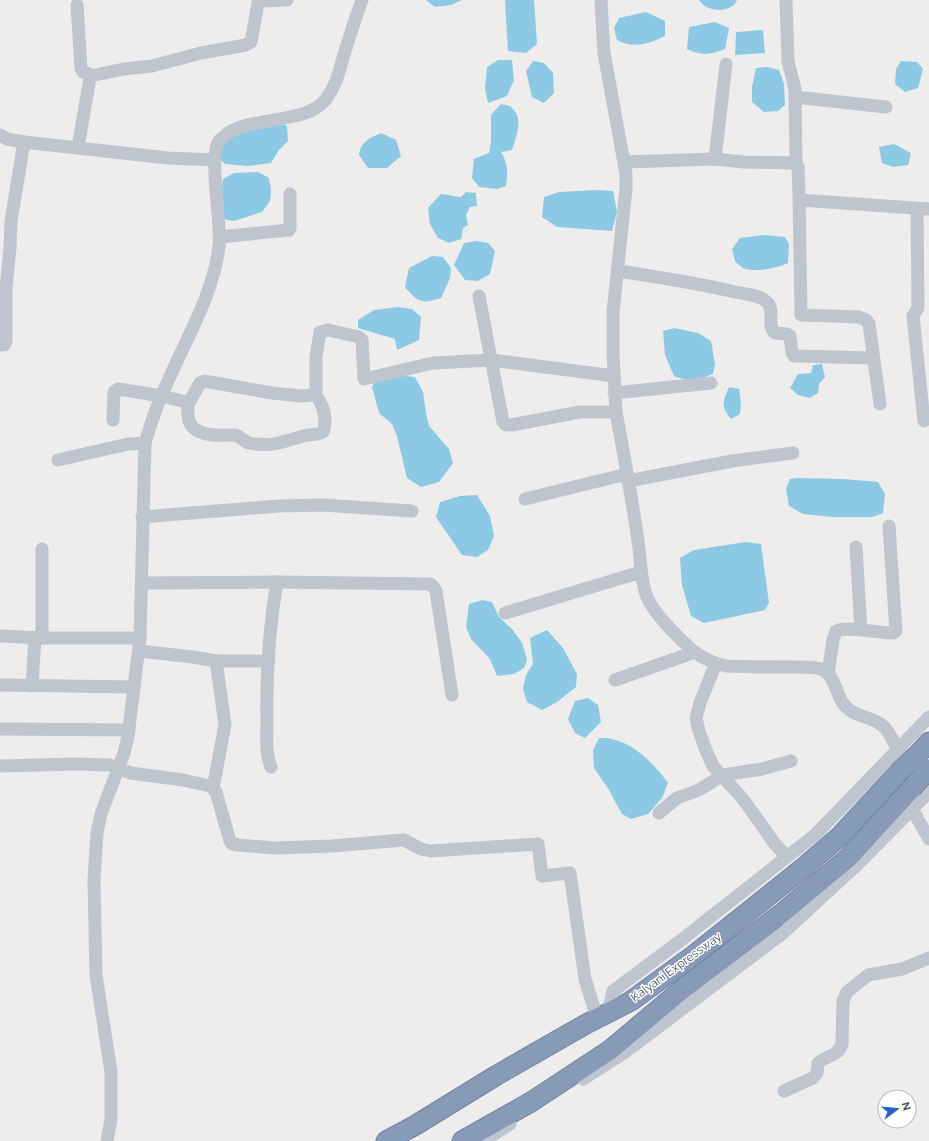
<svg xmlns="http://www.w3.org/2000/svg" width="929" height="1141" font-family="Raleway,sans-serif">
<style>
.water{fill:#8cc9e5}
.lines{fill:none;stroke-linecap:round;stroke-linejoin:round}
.highway-casing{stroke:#7285a4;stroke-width:21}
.minor{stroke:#bec5ce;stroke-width:13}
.highway{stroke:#879ab8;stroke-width:19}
.highway-bridge-casing{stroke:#7285a4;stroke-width:21;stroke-linecap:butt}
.highway-bridge{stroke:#879ab8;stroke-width:19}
.labels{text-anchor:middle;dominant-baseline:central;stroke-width:3;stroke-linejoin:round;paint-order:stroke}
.street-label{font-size:12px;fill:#464e58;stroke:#fff}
</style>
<rect width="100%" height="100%" fill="#efecec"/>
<g class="water">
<path d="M426,0h36l-11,5 -16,2z"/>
<path d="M505,0h29l3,44 -11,9 -18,-2z"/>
<path d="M699,0h38c-4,10 -18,12 -28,8 -4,-1 -8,-5 -10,-8z"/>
<path d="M646,12l19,9v15c-17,8 -30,13 -48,4l-3,-12 5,-10z"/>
<path d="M715,22l14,6 -4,21c-15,6 -23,7 -38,0l2,-22z"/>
<path d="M763,30l2,23 -30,2 1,-23z"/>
<path d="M498,60h14l2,20 -7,16 -19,7 -3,-14 2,-22z"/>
<path d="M533,61l11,2 9,10 1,20 -10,10 -12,-6 -6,-26z"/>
<path d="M901,61l16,1 6,7 -5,19 -13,4 -10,-8 1,-15z"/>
<path d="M767,67l12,3 5,14 1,21 -7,6 -14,1 -12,-10v-15l4,-19z"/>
<path d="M501,104c3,1 9,1 11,4 12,10 4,29 0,42l-11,2c7,11 7,21 5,34l-9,3 -18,-2 -7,-9 2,-19 15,-6 2,-11v-27z"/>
<path d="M274,120l13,6 1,15 -9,9 -8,13 -24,3 -22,-2 -8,-8 3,-15z"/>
<path d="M381,133l15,7 5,16 -14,12h-19l-9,-13c1,-12 10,-17 22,-22z"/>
<path d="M894,144l17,9 -3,12 -15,2 -11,-4 -3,-16z"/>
<path d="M258,172l11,6 2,12 -1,11 -8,11 -28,9 -10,-2 -4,-19 3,-21 11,-6z"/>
<path d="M595,190l18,1 4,21 -5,19 -55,-4 -15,-10 2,-20 15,-5z"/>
<path d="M466,192l10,1 1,13 -7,1 -4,8 2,10 -5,3 -2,11 -12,4 -11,-5 -8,-14 -2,-16 13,-14 20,3z"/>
<path d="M765,235l20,2 4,7 -1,19c-11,5 -33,10 -45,5 -3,-2 -6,-5 -8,-7l-3,-12 8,-11z"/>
<path d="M477,241l11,2 7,8 -5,23 -12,7 -13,-1 -11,-15 10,-22z"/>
<path d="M432,256l11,1 8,11 -1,10 -9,20c-19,6 -23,5 -36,-11l4,-19z"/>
<path d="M398,307l14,2 9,8 -2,23 -22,10 -2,-11 -37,-11v-8l16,-10z"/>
<path d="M674,328l24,5 13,8 4,23 -2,10c-16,6 -23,9 -39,2l-9,-21 -2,-24z"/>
<path d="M822,364l3,13 -6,7 -1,9 -8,5 -12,-3 -8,-7 8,-14 13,-1 2,-8z"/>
<path d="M396,375l19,2 8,15 3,21 3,13 20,23 4,14 -14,19 -18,5 -14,-9 -10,-42 -5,-12 -13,-11 -7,-26 4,-10z"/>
<path d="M729,387l10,2 2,13 -1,12 -9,5c-11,-14 -8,-17 -2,-32z"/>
<path d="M797,478l47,1 34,3 7,12 -2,19 -11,4h-39l-30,-3 -14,-8 -3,-17 4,-10z"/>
<path d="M477,495l13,21 4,20 -6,14 -11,7 -15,-2 -26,-38 4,-15 20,-6z"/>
<path d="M746,542l15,2 8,59 -4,7 -61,13 -13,-7 -9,-31 -2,-27 14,-8z"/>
<path d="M482,600l10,2 7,15 13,12 10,14 5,16 -3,9 -10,6 -17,2 -7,-17 -19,-20 -5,-12 3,-23z"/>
<path d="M547,630l16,18 8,15 6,11 -1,13 -19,15 -15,8 -15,-8 -4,-13 3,-14 7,-11 -3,-26z"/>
<path d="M588,698l10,7 3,17 -16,16 -10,-5 -7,-14 7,-18z"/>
<path d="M599,738c5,0 11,0 16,2 21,5 41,26 53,43l-6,15 -14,16 -17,5 -9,-5 -13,-24 -15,-22 -1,-18z"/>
</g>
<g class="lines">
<g class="highway-casing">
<g id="highway">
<path d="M920,752l9,-10"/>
<path d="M386,1141l28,-15 83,-51 91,-52 43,-22 63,-46 109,-87 36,-31 59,-64"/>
<path d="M462,1141l69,-39 79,-52 75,-63 97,-74 66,-55 64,-70"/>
</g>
</g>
<g class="minor">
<path d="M601,0l3,53 22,121v15l-13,123v41l3,59c8,43 16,86 22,129 3,19 2,38 9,56 7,17 39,50 55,60 8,4 16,8 25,9 21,1 41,1 61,1 11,0 23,-1 33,2 13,5 15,23 21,33 12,17 29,13 41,24 7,6 10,16 15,23 9,13 21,25 31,37"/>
<path d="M786,0l2,61 7,28 1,74"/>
<path d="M77,5l4,64 2,3 6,2 1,4 -12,69"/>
<path d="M90,76l34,-7 28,-3 49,-13 45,-8 5,-3 7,-39 4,-2 25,-1"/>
<path d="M795,97l91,10"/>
<path d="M0,135l7,4 17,3 144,16 47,2"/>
<path d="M715,159l11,-95"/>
<path d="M625,162l90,-3 28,3 53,1 2,4 1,26 2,122 58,2 7,3 3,4 11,80"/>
<path d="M799,200l130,9"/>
<path d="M917,209l1,99 -5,8 11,105"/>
<path d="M220,237l69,-7 1,-2v-34"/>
<path d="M618,271c39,6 79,12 117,21 10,2 25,3 32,10 9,9 -1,23 8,31l12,1 3,2 2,17 2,3 79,2"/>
<path d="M479,296l24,126 3,3h5l69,-13h36"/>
<path d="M0,345h4l2,-4v-53l4,-40 1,-27 13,-79"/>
<path d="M614,393l97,-10"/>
<path d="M188,402c0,6 -1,13 1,19 6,17 33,14 47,14 5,2 8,7 13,8 25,5 36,-3 59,-8 5,-1 10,0 15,-3 5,-13 0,-28 -8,-38"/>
<path d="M113,420l1,-28 4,-3 44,7 24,6 4,-1 10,-18 4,-2 68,12 30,3 10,-1 3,-1 1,-3v-34l4,-25 8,-2 31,7 3,3 2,39 69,-16 59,-3 122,16"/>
<path d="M58,460l70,-16 17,-1"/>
<path d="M628,481l104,-20 61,-8"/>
<path d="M525,499l102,-25"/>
<path d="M142,517l136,-11 45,-1 89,6"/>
<path d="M856,547l5,83"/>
<path d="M42,549v89"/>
<path d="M143,583l134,-1 153,2 2,1 4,6 16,104"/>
<path d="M505,613l136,-41"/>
<path d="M0,636l42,2h98"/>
<path d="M139,651l54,6 23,4h53"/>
<path d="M716,663l-16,40 -4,15 3,13 8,22 6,13 30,33 32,45 12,13"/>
<path d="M828,674l5,-34 3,-9c12,-5 38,1 52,2h5l3,-2 -7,-105"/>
<path d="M615,680l80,-28"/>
<path d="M0,685l134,2"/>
<path d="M32,686l3,-48"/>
<path d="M0,729l129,1"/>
<path d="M0,766l76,-2 34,1 21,8 52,7 27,6 6,6 14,49 2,3 6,1 37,3 57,-2 72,-6 17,9 10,2 107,-7 4,32 28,-3 15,106 12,39"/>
<path d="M271,767c-6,-14 -4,-29 -4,-45 -1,-46 2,-94 10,-140"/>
<path d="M213,788l12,-63 -9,-64"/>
<path d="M912,809l17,30"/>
<path d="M659,813l18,-15 22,-8 24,-15 39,-6 29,-8"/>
<path d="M608,1013l5,-22 67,-50 136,-107 113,-117"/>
<path d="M583,1079l41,-26 159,-120 75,-69 71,-72"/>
<path d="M784,1091l29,-13 4,-5 1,-10c9,-8 20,-6 24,-19l1,-43 4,-9 21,-17 34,-6 27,-11"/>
<path d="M107,1141l4,-22v-47l-15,-97 -2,-95 3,-47 4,-19 23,-61 4,-17 12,-98 5,-195c7,-25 17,-50 28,-73 18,-40 41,-80 46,-124 3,-22 -11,-90 0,-105 2,-3 6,-5 9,-8 27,-17 79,-9 98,-34 10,-13 13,-27 17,-41 6,-20 12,-39 19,-58"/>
<path d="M483,1141l27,-17"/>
</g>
<use href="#highway" class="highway"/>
<g class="highway-bridge-casing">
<g id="highway-bridge">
<path d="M898,773l22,-21"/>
<path d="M912,788l17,-19"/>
</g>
</g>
<use href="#highway-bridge" class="highway-bridge"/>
</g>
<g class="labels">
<g class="street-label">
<text transform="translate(676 967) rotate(-36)">Kalyani Expressway</text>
</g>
</g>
<g transform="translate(897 1109) rotate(74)"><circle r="19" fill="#ffffff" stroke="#b5b8bc"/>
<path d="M0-3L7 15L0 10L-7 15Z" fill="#255ed0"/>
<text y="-6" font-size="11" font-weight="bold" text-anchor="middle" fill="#464e58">N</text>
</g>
</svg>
